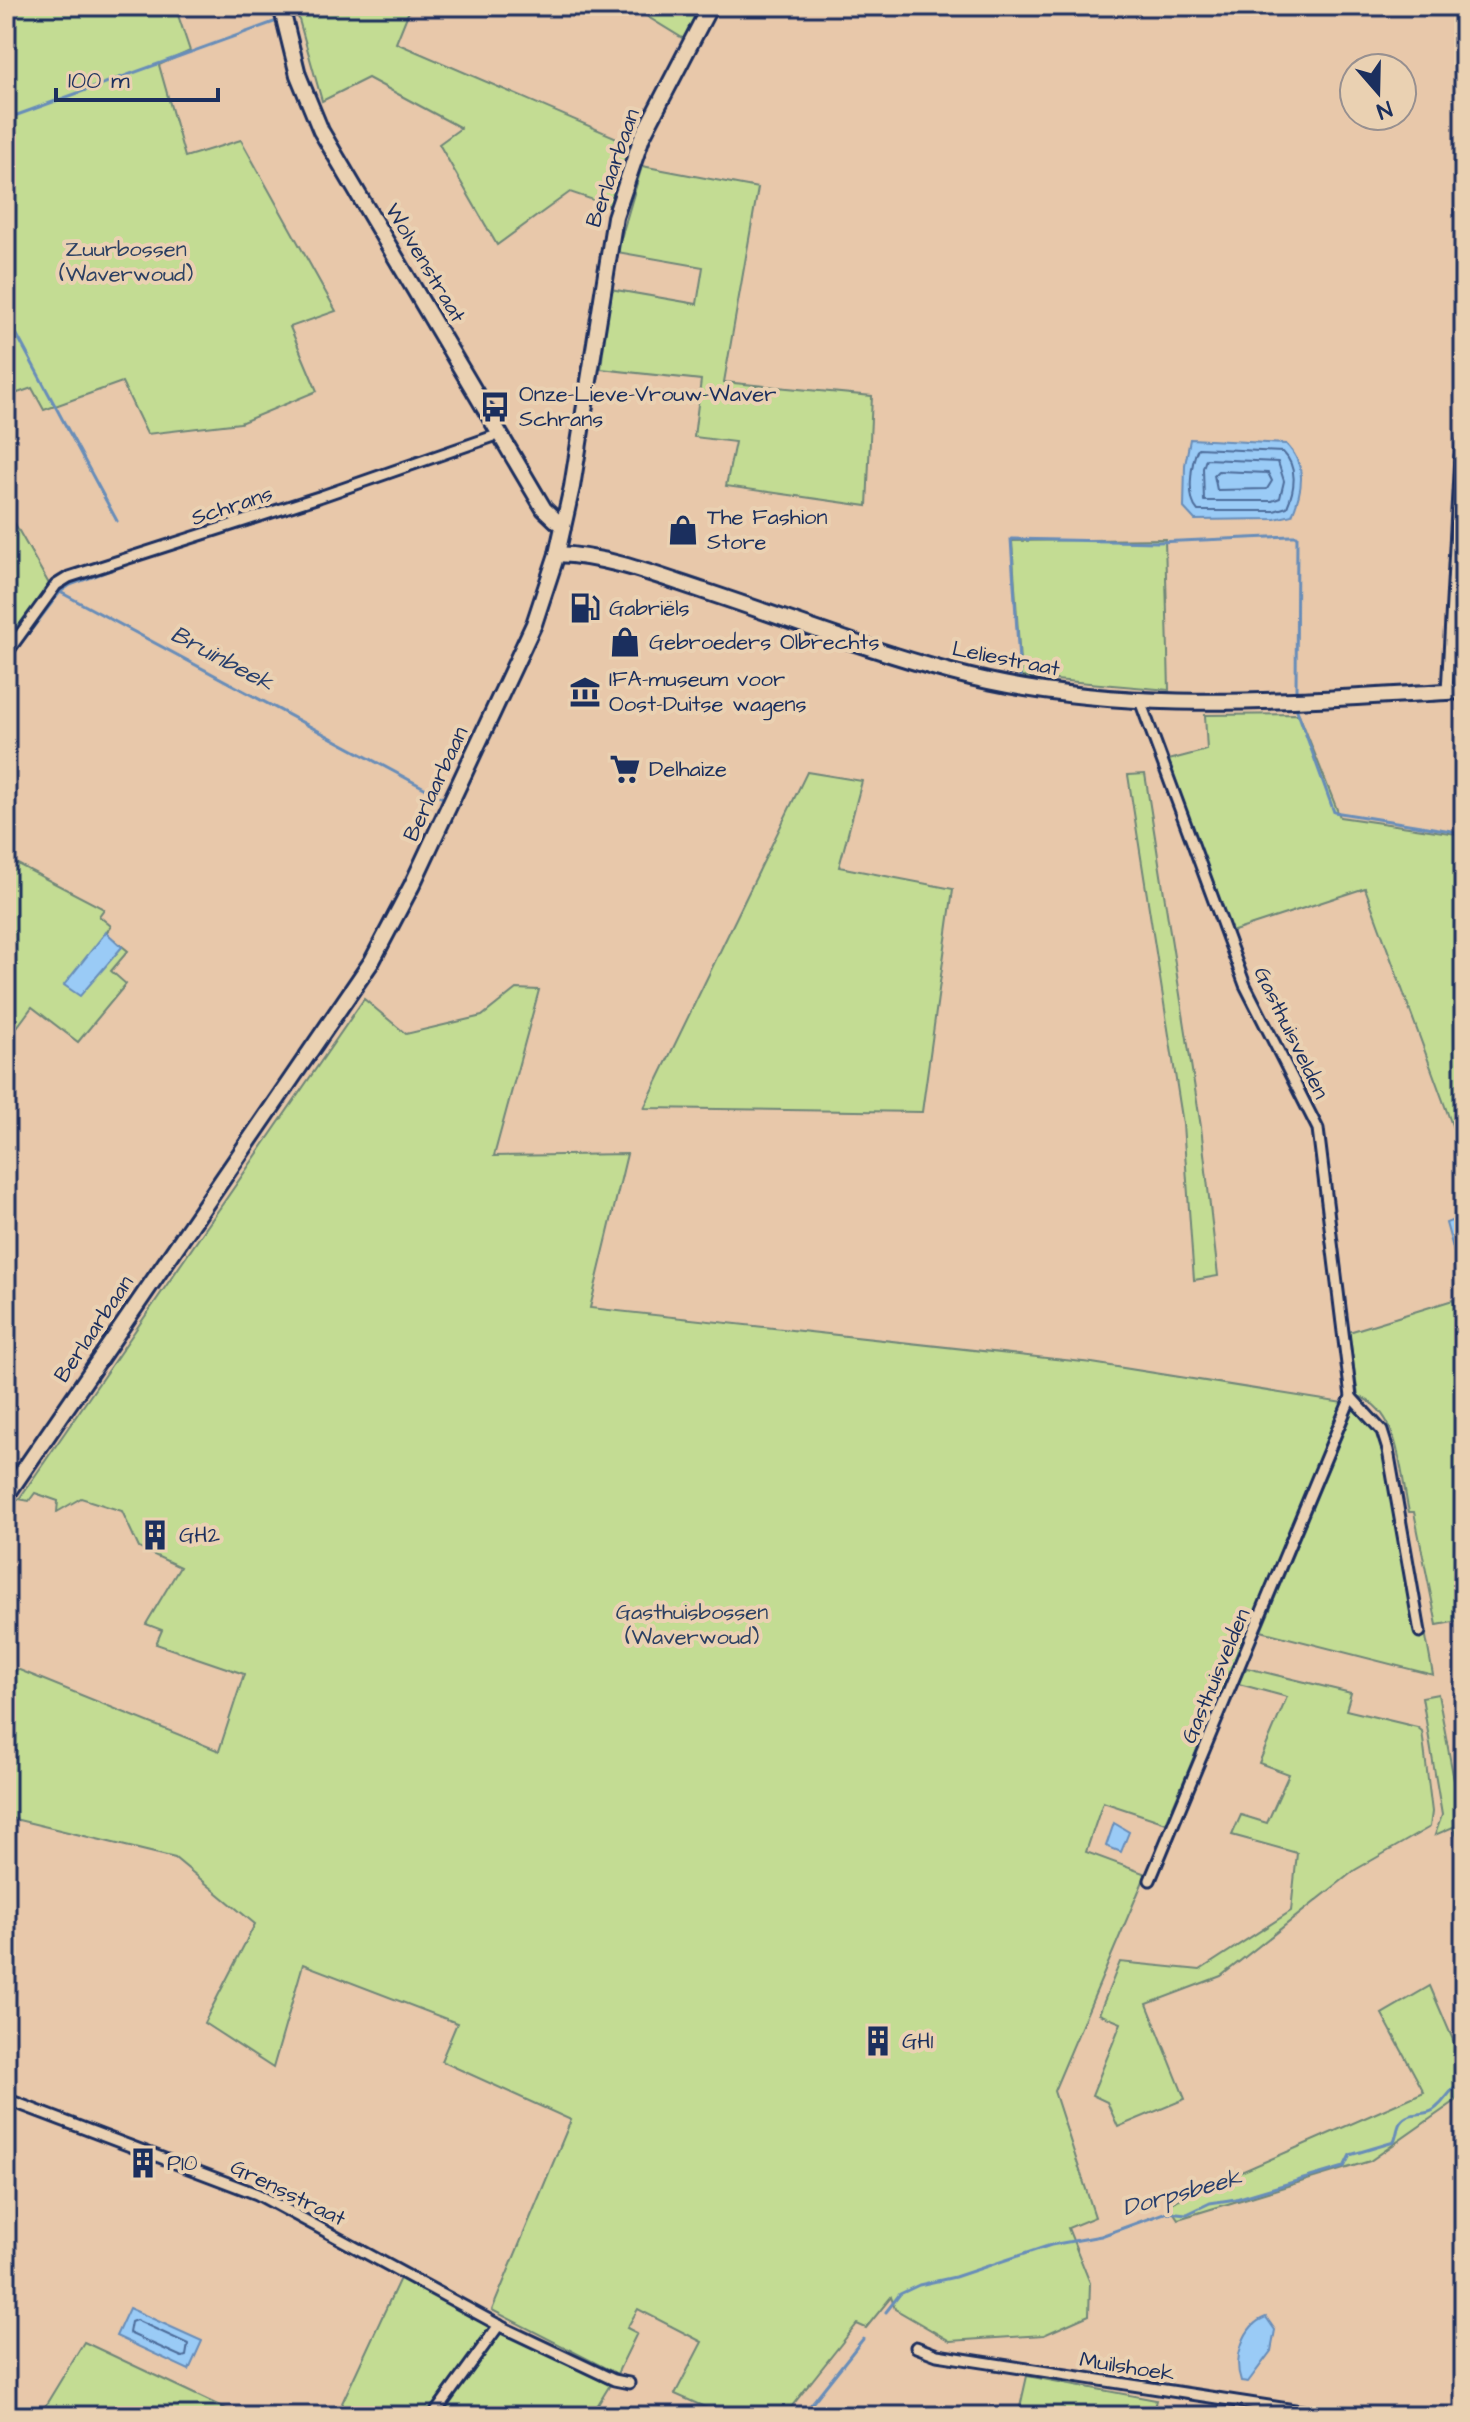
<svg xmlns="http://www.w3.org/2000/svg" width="1470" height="2422" font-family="'Architects Daughter',sans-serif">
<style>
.green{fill:#c3dc93;stroke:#6f8678;stroke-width:2}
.water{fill:#9acbf6;stroke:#678db9;stroke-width:2}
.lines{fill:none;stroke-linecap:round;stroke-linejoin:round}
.shore{stroke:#4e6d9b;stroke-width:2}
.stream{stroke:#678db9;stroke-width:3}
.street-casing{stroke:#1b2f5e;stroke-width:15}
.secondary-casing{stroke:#1b2f5e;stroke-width:20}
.street{stroke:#ead1b2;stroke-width:9}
.secondary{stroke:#ead1b2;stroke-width:14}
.labels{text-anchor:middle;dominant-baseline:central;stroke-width:8;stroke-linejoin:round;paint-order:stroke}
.street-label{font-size:22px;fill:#1b2f5e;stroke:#ead1b2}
.park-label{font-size:22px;fill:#2c4063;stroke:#ead1b2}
.poi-label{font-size:22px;fill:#1b2f5e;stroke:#ead1b2;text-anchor:start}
.water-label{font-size:24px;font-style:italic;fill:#283f6d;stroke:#ead1b2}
</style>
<rect width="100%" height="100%" fill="#e8c8aa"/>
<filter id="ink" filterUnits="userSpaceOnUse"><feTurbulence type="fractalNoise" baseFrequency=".0125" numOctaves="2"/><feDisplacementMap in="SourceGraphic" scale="16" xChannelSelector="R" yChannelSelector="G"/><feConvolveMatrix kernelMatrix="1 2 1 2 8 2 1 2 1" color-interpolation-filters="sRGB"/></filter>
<g filter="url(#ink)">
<g class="green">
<path d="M6,6h169l15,45 -31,14 26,92 56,-17 95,171 -46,16 27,64 -77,32 -93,11 -25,-52 -78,28 -12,-22 -26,9z"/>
<path d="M304,6h107l-15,37 235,101 -20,62 -41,-14 -73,53 -58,-101 22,-16 -93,-50 -46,23 -26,-92z"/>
<path d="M630,6h74l-20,33z"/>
<path d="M642,166l116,22 -34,194 148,14 -5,110 -141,-20 9,-44 -41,-5 7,-57 -100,-11 9,-80 87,15 6,-37 -86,-15z"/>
<path d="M6,508l43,76 -43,60z"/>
<path d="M1165,539l4,151 -148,-13 -9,-136z"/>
<path d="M1299,714l41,103 124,18v323l-99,-270 -134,44 -66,-171 42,-11 -2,-35z"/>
<path d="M807,772l55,9 -23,86 114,22 -31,223 -278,-4z"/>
<path d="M1145,774l56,353 17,149 -24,4 -11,-156 -55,-349z"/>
<path d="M6,858l98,51 -5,7 12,10 -5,7 22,18 -17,20 15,13 -48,58 -46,-35 -26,35z"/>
<path d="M516,989l23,1 -45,166 133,-2 -37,154 502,55 251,40 -177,420 -63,-21 -17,50 60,22 -92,217 41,126 -27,11 22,55 -1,32 -45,20 -94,6 -55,-32 -4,-12 -25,31 -9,-4 -73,92h-59l-50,-22 27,-52 -64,-33 -11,19 10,5 -20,41 -125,-64 79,-190 -130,-59 16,-38 -154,-59 -30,104 -69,-45 51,-99 -80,-66 -169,-41v-130l11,-18 202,82 25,-77 -88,-30 6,-14 -16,-6 34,-57 -41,-19 -17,-37 -41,-13 -24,14 1,-11 -23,-8 -6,8 -10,-2 345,-500 42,35 76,-18z"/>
<path d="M1453,1300l7,17 4,-2v305l-27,5 -23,-113h-5c-9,-38 -8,-101 -51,-116l-9,-64z"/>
<path d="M1354,1407l13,4 11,11 10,58 19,53 26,142 -172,-44z"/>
<path d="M1247,1668l104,25 -5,17 71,17 5,4 10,81 -2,15 -75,43 -134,106 -74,28 38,95 -67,28 -11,-25 -15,-7 29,-72 -22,-9 21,-52 80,8 91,-59 6,-58 -65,-18 9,-20 26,8 22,-49 -30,-11 28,-66 -52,-14z"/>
<path d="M1438,1694l18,97 4,10h4v48l-11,-22 -18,8 7,-20 -20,-118z"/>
<path d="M1430,1986l26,61 8,-4v52l-94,66 -192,58 -10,-15 256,-112 -42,-78z"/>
<path d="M401,2276l90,52 -65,88h-90z"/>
<path d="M500,2331l110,54 -19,31h-153z"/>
<path d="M84,2342l157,74h-202z"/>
<path d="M1027,2376l129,24 -4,16h-134z"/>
</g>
<g class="water">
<path d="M1190,439l96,5c21,21 17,45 6,71l-17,4 -80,1 -11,-12 1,-43z"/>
<path d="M106,932l16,15 -42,49 -16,-11z"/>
<path d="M1464,1216v72l-18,-65z"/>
<path d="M1114,1823l15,9 -8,20 -15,-6z"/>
<path d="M129,2308l73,33 -13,29 -73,-34z"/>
<path d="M1266,2317l9,13 -4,21 -23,31 -7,-1c-8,-22 2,-56 25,-64z"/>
</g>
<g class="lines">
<g class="shore">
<path d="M1198,448l85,4c15,15 12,37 4,55l-13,4h-76c-12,-12 -7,-49 0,-63z"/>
<path d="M1206,459l72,3 6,19 -4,17 -8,3h-68l-1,-33z"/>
<path d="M1218,471l50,2 4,8 -5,8 -50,1 -3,-15z"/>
<path d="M136,2320l52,24 -2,12 -4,1 -53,-24 2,-11z"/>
</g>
<g class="stream">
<path d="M6,119l268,-97"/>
<path d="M6,329l11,6 100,186"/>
<path d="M140,559l-70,26 -10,7 383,206"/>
<path d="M6,663l54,-71"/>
<path d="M1020,677l-9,-138 147,3 133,-6h6l-1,155"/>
<path d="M1297,710l37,102 130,21"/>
<path d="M886,2312l14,-18 19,-9 36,-8 96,-32 50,-9 66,-24 20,2 23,-11 26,-4 108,-32 6,-12 44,-13c3,-6 3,-14 6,-19 9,-14 26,-5 36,-15 12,-10 12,-18 28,-27"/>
<path d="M802,2416l61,-77"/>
</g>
<g class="street-casing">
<g id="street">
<path d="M6,654l50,-69 13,-8 250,-80 181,-63"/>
<path d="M1447,692l13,-236 4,-20"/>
<path d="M1139,698l106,287 73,144 33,268 -201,483"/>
<path d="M1351,1397l31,34 6,19 32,182"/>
<path d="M6,2099l251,95 247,134 110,52 15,3"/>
<path d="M916,2347l21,8 397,61"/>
<path d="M433,2416l66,-91"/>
</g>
</g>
<g class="secondary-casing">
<g id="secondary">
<path d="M281,6l17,69 23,56 223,378 19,18"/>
<path d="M557,554c50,2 99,21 147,37 82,27 164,59 247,81 166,45 344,28 513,19"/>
<path d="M6,1496l366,-535 40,-76 122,-261 23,-70 15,-67 43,-270 27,-80 68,-131"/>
</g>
</g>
<use href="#street" class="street"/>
<use href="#secondary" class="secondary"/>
</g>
</g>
<defs>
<g id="bus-bare" transform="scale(2.4)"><path d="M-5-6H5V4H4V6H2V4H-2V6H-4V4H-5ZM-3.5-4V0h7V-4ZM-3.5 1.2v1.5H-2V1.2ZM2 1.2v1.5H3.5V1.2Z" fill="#1b2f5e" stroke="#ead1b2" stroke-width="2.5" paint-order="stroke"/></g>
<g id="shop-bare" transform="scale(2.4)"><path d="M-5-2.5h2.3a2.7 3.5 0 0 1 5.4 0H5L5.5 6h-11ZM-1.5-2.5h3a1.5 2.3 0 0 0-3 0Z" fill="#1b2f5e" stroke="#ead1b2" stroke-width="2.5" paint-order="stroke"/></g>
<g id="fuel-bare" transform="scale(2.4)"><path d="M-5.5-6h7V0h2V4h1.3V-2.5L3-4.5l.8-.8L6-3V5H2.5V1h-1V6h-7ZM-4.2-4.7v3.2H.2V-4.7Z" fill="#1b2f5e" stroke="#ead1b2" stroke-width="2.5" paint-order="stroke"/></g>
<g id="museum-bare" transform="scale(2.4)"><path d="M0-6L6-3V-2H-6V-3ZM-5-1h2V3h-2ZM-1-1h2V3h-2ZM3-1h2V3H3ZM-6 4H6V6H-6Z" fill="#1b2f5e" stroke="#ead1b2" stroke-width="2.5" paint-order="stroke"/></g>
<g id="supermarket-bare" transform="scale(2.4)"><path d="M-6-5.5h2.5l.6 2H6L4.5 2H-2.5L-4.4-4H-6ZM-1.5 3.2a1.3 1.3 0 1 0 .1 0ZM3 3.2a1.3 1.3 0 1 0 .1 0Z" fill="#1b2f5e" stroke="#ead1b2" stroke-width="2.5" paint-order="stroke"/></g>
<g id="building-bare" transform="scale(2.4)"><path d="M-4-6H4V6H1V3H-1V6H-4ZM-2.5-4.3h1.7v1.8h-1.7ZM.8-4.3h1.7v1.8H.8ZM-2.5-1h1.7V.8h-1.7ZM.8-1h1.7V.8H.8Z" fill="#1b2f5e" stroke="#ead1b2" stroke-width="2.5" paint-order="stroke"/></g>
</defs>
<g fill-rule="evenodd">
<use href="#bus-bare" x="495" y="407"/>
<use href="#shop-bare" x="683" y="530"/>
<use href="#fuel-bare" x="585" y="608"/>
<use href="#shop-bare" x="625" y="642"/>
<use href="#museum-bare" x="585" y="692"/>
<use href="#supermarket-bare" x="625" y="769"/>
<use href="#building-bare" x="155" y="1535"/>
<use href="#building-bare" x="878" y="2041"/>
<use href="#building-bare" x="143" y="2163"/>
</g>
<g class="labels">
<g class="street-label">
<text transform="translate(613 168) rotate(-71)">Berlaarbaan</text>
<text transform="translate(425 263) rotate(59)">Wolvenstraat</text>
<text transform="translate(232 506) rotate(-18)">Schrans</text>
<text transform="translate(1006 659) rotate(11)">Leliestraat</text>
<text transform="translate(436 784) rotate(-65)">Berlaarbaan</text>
<text transform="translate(1291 1033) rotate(64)">Gasthuisvelden</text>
<text transform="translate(94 1329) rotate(-56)">Berlaarbaan</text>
<text transform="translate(1216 1676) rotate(-67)">Gasthuisvelden</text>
<text transform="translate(288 2193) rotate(26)">Grensstraat</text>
<text transform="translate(1127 2367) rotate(9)">Muilshoek</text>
</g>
<g class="park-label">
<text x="126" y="249">Zuurbossen<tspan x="126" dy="25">(Waverwoud)</tspan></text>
<text x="692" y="1612">Gasthuisbossen<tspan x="692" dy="25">(Waverwoud)</tspan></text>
</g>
<g class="poi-label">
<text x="519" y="394">Onze-Lieve-Vrouw-Waver<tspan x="519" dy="25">Schrans</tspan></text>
<text x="707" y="517">The Fashion<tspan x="707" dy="25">Store</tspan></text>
<text x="609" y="608">Gabriëls</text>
<text x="649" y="642">Gebroeders Olbrechts</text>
<text x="609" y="679">IFA-museum voor<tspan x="609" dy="25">Oost-Duitse wagens</tspan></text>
<text x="649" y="769">Delhaize</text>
<text x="179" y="1535">GH2</text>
<text x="902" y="2041">GH1</text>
<text x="167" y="2163">P10</text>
</g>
<g class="water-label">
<text transform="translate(222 659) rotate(28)">Bruinbeek</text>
<text transform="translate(1182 2193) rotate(-15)">Dorpsbeek</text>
</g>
</g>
<rect width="1470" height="2422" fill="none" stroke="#ead1b2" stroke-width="32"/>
<rect x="16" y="16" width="1438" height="2390" fill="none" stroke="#1b2f5e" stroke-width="3" filter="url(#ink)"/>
<g transform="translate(1378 92) rotate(160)"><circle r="38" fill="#ead1b2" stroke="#979090" stroke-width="2"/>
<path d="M0-6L14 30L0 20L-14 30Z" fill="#1b2f5e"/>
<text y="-12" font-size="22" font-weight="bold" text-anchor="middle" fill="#1b2f5e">N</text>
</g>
<path d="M56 88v12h162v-12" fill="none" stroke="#1b2f5e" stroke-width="4"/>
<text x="68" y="88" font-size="24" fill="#1b2f5e" stroke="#ead1b2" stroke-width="6" paint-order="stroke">100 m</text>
</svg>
